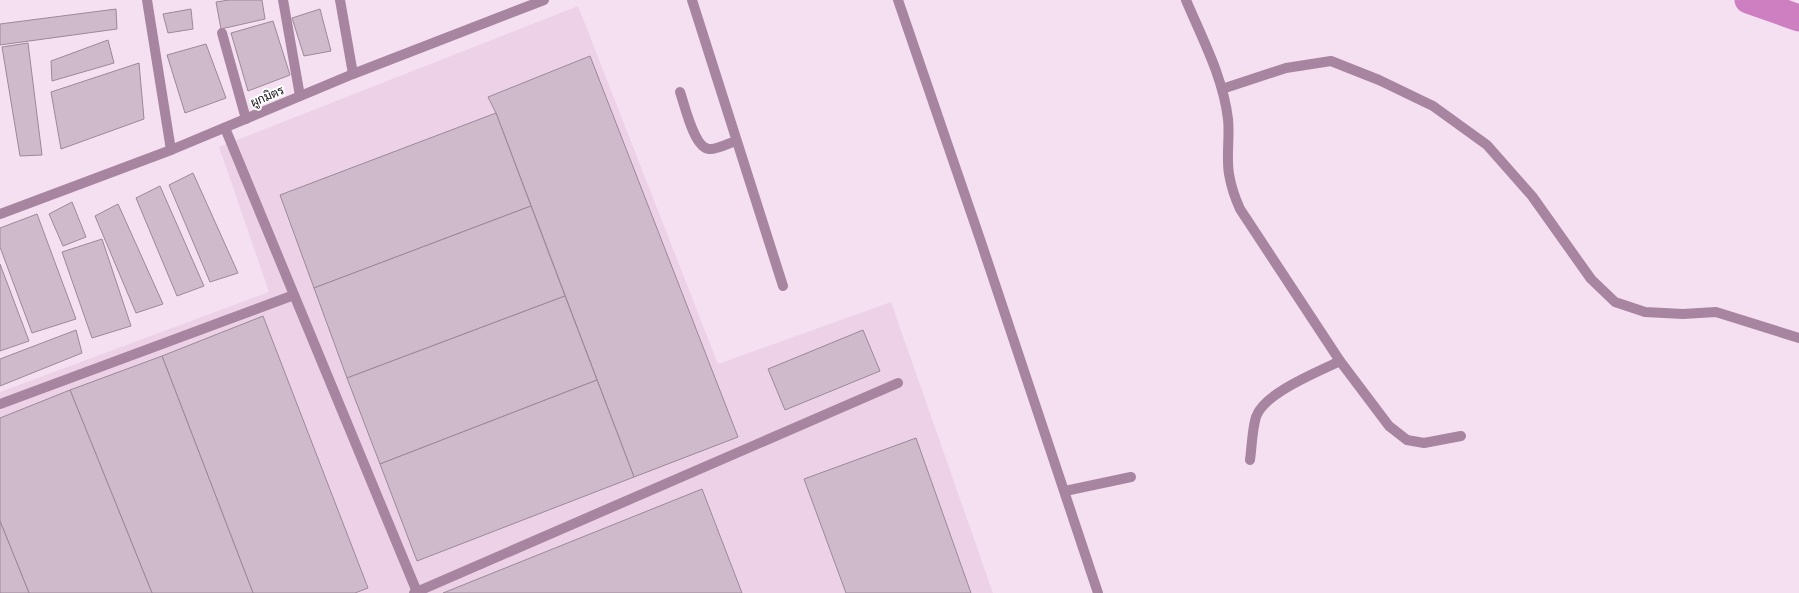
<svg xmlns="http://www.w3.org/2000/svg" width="1799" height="593" font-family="'IBM Plex Serif',Sarabun,serif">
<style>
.built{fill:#edd2e7}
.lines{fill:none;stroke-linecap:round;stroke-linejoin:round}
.canal{stroke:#ce7fc1;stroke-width:27}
.building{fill:#cebaca;stroke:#9c8898}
.lane{stroke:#a784a0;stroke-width:10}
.street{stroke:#a784a0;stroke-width:10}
.labels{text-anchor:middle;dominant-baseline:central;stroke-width:4;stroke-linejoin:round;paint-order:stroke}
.street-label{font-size:12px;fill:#1b141a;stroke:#fff}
</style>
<rect width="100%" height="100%" fill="#f5e0f1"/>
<path class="built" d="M578,6l140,358 173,-62 102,291h-993v-201l269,-100 -50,-145z"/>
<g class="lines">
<path class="canal" d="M1748,0l51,18"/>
</g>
<g class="building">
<path d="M229,0h33l3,19 -44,10 -5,-27z"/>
<path d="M116,9l1,20 -117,16v-21z"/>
<path d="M191,9l2,20 -25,4 -5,-19z"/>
<path d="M320,9l11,42 -27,5 -12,-38z"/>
<path d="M273,21l17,54 -42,16 -17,-58z"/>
<path d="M108,40l6,23 -62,18 -1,-20z"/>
<path d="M28,43l14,112 -22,1 -18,-109z"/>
<path d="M206,44l20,54 -41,15 -18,-58z"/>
<path d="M590,56l148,381 -104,40 -138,-364 -8,-16z"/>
<path d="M139,63l5,56 -83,30 -10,-57z"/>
<path d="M496,113l35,93 -217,82 -34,-93z"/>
<path d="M193,173l45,100 -28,9 -41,-97z"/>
<path d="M160,186l44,100 -27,10 -41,-98z"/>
<path d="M72,202l14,35 -23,9 -14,-32z"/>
<path d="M118,204l45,100 -27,9 -41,-97z"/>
<path d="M531,206l34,90 -218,82 -33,-90z"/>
<path d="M37,214l39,105 -44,14 -32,-86v-19z"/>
<path d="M102,239l29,87 -39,12 -30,-86z"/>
<path d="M0,264l29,77 -29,10z"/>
<path d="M565,296l32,84 -217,84 -33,-86z"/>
<path d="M263,316l105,272 -13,5h-102l-91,-237z"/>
<path d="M76,330l6,23 -82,33v-27z"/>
<path d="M863,330l17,41 -95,39 -17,-41z"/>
<path d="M162,356l91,237h-101l-82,-203z"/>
<path d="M597,380l37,97 -217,84 -37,-97z"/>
<path d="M70,390l82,203h-123l-29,-72v-103z"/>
<path d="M916,438l55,155h-125l-42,-114z"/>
<path d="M702,489l40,104h-299z"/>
<path d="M0,521l29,72h-29z"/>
</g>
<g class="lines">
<g class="lane">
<path d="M283,0l17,96"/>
<path d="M222,33l24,86"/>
<path d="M1222,89l64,-21 45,-7 48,19 54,26 54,39 45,51 59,83 24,23 30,10 38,2 33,-2 83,26"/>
<path d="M680,92c5,14 14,56 29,57 8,1 20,-6 27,-8"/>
<path d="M225,128l192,464"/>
<path d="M0,404l294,-109"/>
<path d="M1250,460c2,-14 2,-30 6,-43 8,-24 62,-45 84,-56"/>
<path d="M1065,491l66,-14"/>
<path d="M414,593l484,-210"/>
</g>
<g class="street">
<path d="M147,0l24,150"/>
<path d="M340,0l13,74"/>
<path d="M692,0l91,286"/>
<path d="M898,0l82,239 118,354"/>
<path d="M1186,0c16,38 37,77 42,119 2,18 -2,37 1,55 2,12 6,24 11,35l100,152 49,65 18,14 17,3 37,-7"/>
<path d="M0,214l171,-64 182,-76 191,-74"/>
</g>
</g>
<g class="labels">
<g class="street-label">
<text transform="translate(267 96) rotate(-23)">ผูกมิตร</text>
</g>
</g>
</svg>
